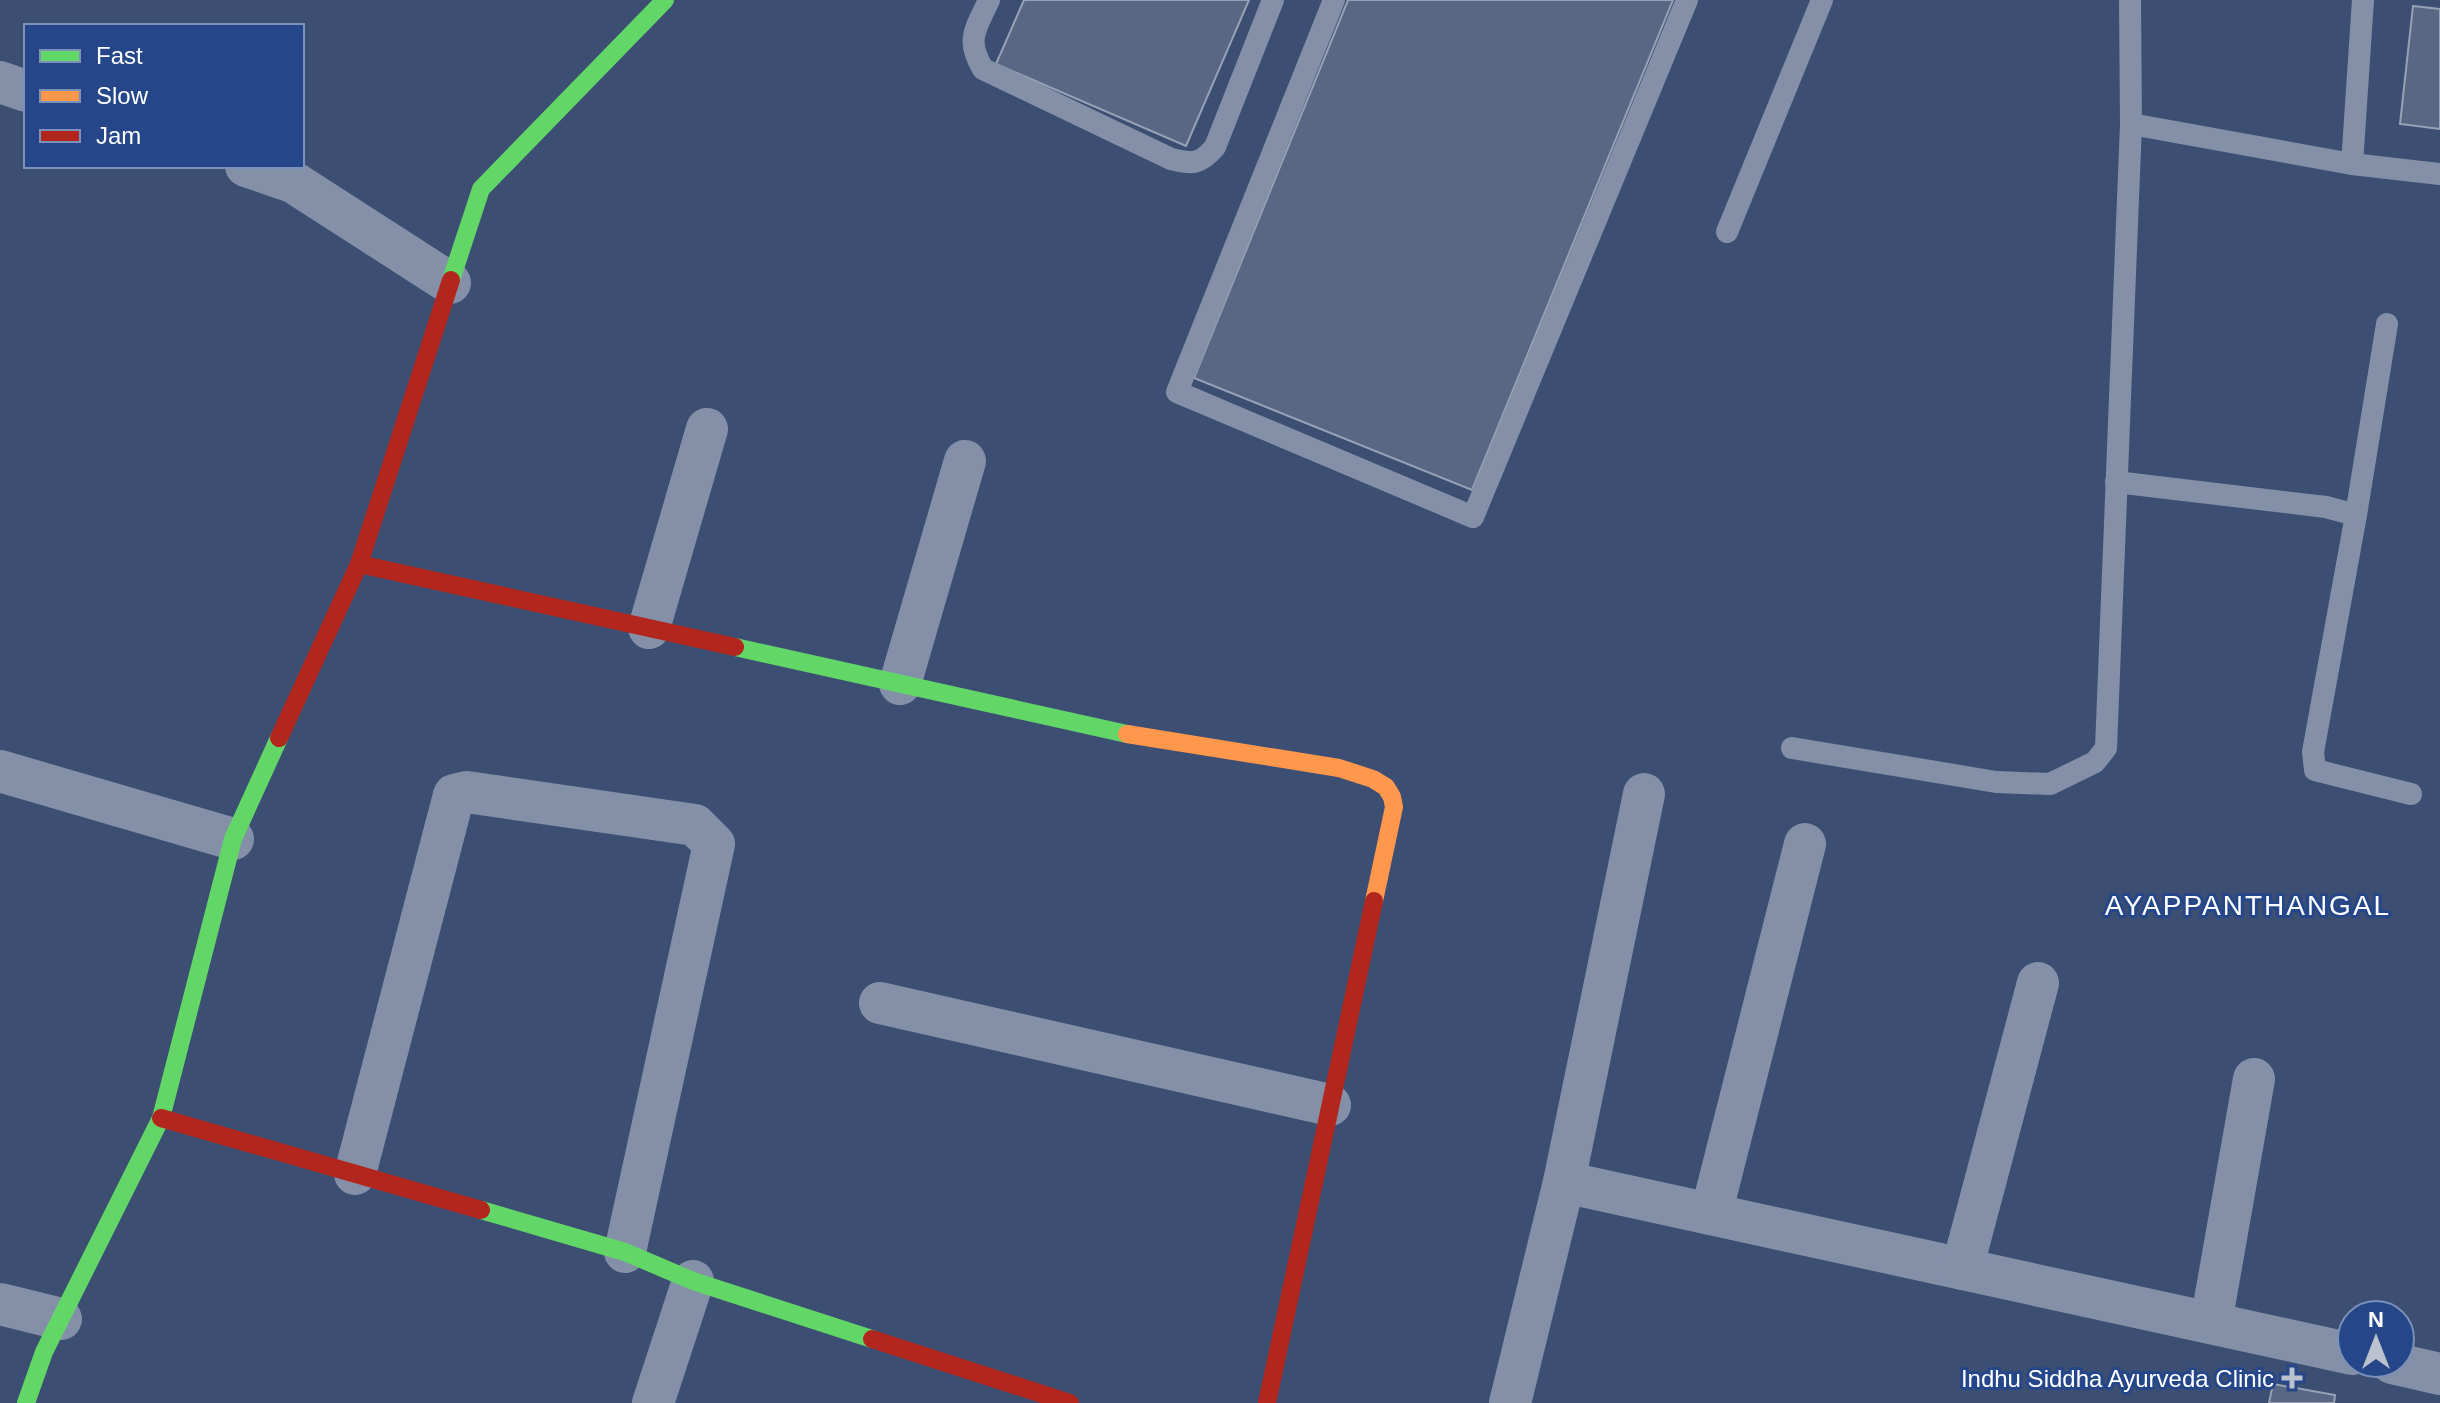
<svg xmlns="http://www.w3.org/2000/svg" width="2440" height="1403" font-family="Helvetica,sans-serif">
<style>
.building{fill:#586784;stroke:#97a2b6;stroke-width:2}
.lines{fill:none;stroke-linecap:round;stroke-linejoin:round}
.lane{stroke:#8390a8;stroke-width:22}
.street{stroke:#8390a8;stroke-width:42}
.fast{stroke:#63d668;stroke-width:18}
.slow{stroke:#ff974d;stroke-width:18}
.jam{stroke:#b3261e;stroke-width:18}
.poi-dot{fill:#bbc1ce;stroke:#25478a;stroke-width:3}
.labels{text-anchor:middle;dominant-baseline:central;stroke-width:6;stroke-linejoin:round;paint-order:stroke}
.poi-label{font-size:24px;fill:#fff;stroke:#25478a;text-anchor:end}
.quarter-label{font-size:28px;letter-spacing:2px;fill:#fff;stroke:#25478a}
</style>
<rect width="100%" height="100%" fill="#3c4f73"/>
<g class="building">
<path d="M1024,0h225l-63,146 -190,-82z"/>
<path d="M1348,0h325l-201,490 -278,-112z"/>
<path d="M2413,6l27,3v120l-40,-5z"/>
<path d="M2273,1384l62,11 -1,8h-65z"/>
</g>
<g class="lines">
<g class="lane">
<path d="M989,0c-13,29 -24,39 -6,69l188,90c21,5 29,6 44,-12l58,-147"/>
<path d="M1334,0l-157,392 296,125 214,-517"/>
<path d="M2130,0l1,124 221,40 88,10"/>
<path d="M2352,164l11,-164"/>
<path d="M1727,232l95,-232"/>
<path d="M2116,482l210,25 30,8 -43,237 2,18 96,24"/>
<path d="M2356,515l31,-191"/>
<path d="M1792,748l204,34 54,2 45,-22 11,-14 25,-624"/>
</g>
<g class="street">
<path d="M0,82l26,9"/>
<path d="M246,166l47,16 157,101"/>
<path d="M649,628l58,-199"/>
<path d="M900,684l65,-223"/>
<path d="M0,771l233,68"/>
<path d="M880,1003l450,102"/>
<path d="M355,1174l99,-379 13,-3 228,33 19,19 -89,408"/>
<path d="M1564,1182l788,172"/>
<path d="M1711,1214l94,-370"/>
<path d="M1962,1269l76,-286"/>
<path d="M0,1304l61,15"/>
<path d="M2211,1323l43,-244"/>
<path d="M2392,1363l48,11"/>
<path d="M653,1403l40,-122"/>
<path d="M1510,1403l54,-221 80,-388"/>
</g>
<g class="fast">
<path d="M451,280l30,-91 184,-189"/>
<path d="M735,647l392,87"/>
<path d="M481,1210l144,42 68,29 179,58"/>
<path d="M26,1403l18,-51 117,-234 72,-279 46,-101"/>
</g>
<path class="slow" d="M1127,734l212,34 34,11 13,8 6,10 2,10 -20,94"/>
<g class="jam">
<path d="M359,564l376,83"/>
<path d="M279,738l80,-174 92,-284"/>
<path d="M161,1118l320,92"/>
<path d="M872,1339l198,64"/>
<path d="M1267,1403l107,-502"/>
</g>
</g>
<path class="poi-dot" d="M2288 1366h8v8h8v8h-8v8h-8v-8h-8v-8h8z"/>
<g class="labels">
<g class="poi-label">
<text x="2274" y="1378">Indhu Siddha Ayurveda Clinic</text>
</g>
<g class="quarter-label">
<text x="2248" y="905">AYAPPANTHANGAL</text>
</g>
</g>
<rect x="24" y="24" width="280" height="144" fill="#25478a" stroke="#7c91b9" stroke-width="2"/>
<rect x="40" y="50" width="40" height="12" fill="#63d668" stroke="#7c91b9" stroke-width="2"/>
<text x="96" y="64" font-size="24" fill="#ffffff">Fast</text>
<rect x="40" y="90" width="40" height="12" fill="#ff974d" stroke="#7c91b9" stroke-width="2"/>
<text x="96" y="104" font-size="24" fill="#ffffff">Slow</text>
<rect x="40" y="130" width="40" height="12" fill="#b3261e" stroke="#7c91b9" stroke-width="2"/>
<text x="96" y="144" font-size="24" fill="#ffffff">Jam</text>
<g transform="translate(2376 1339)"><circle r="38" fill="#25478a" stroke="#7c91b9" stroke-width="2"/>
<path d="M0-6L14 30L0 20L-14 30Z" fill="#bbc1ce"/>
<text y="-12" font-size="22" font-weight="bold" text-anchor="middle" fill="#ffffff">N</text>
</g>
</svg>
